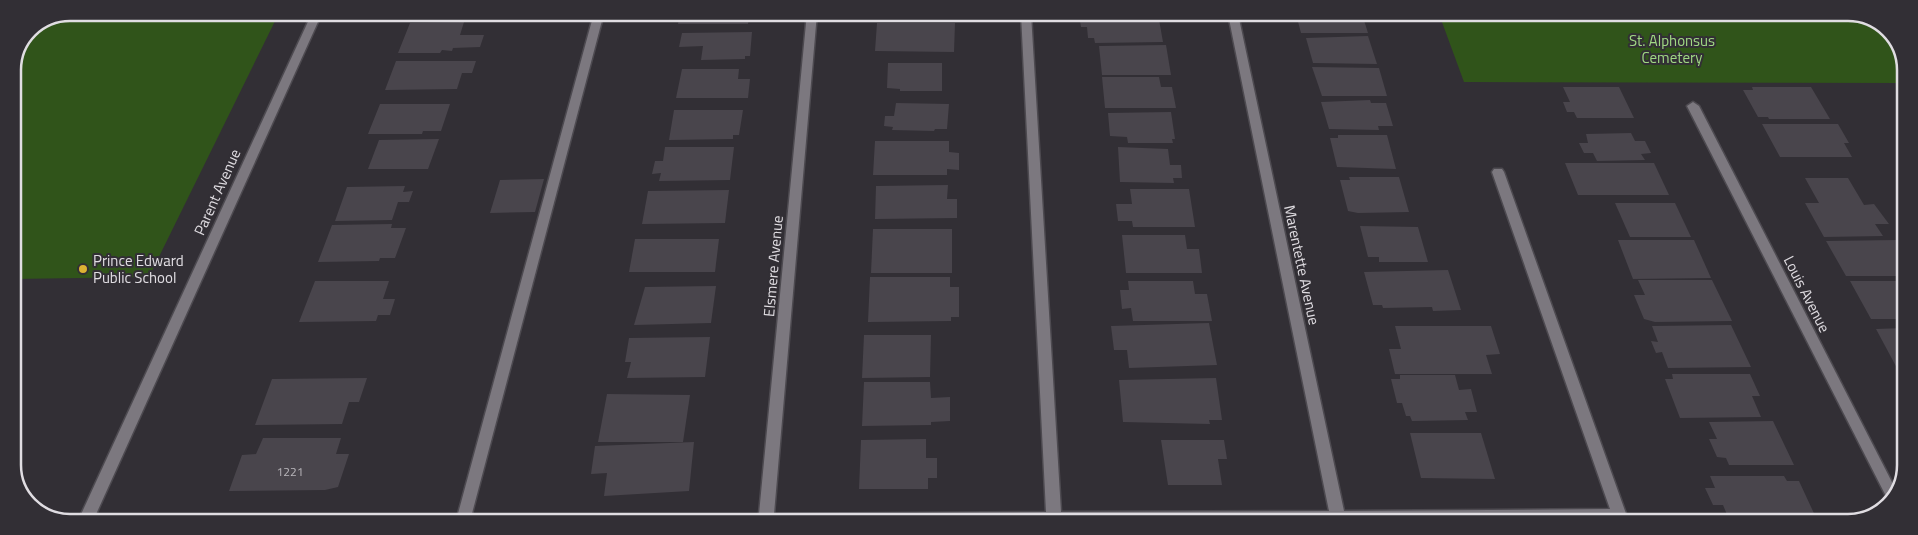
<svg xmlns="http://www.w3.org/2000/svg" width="1918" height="535" font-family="'Titillium Web',sans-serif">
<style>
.green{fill:#30541a}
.building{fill:#49454c}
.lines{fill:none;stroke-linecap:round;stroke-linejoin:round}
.minor-casing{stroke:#4d4a50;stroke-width:3}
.minor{fill:#7c787f;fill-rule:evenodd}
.poi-dot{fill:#dcb233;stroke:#322f35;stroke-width:2}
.labels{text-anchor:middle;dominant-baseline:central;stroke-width:4;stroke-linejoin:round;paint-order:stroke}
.number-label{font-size:12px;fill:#bab7bc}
.park-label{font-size:15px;fill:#a0d984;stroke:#322f35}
.street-label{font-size:15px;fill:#e0dde2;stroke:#322f35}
.poi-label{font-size:15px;fill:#e0dde2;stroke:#322f35;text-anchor:start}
.rim{fill:none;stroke:#e0dde2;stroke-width:2.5}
</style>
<rect width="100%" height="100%" fill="#322f35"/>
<g class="green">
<path d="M71,13h208l-130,264 -136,2v-209l17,-41z"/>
<path d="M1439,14h423l29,18 14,34v17l-441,-1z"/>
</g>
<g class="building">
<path d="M413,13h80l-1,2h-28l-1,3h-52z"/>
<path d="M680,13h70l-2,11h-70z"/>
<path d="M882,13h70v9h-54l-1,-2h-15z"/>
<path d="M1092,14h66l5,28 -68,1 -1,-5h-6l-1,-11h-6l-1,-6h13z"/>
<path d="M1296,14h66l6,19h-67z"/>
<path d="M464,22l-4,13h24l-4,12 -27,1 -1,3 -10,-1 -2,3h-42l12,-30z"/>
<path d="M877,23h78l-1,29 -79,-1z"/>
<path d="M752,32l-2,24h-5v3l-44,1 2,-14 -24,1 3,-14z"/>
<path d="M1368,36l9,28 -64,-1 -7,-25z"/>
<path d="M1166,45l5,30h-69l-3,-29z"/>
<path d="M396,61h80l-4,12h-10l-5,16 -72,1z"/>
<path d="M888,63h54v28h-42v-2l-13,-1z"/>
<path d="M1312,67l67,1 8,28h-65z"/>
<path d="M682,69h57l-1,10h12l-2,19h-72z"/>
<path d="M1102,77h57l2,10h11l4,21h-71z"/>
<path d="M1563,87h56l15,31h-57l-3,-6h-7l-4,-10h7z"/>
<path d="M1752,87h59l19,32h-61l-1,-2h-10l-15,-27h10z"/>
<path d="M1370,100l1,3h15l7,23h-15l1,4 -50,-1 -8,-27z"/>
<path d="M896,103l53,1 -2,25h-12l-1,2 -42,-1 1,-3 -9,-1 1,-10h9z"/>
<path d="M380,104h70l-9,27h-18l-1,3h-54z"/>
<path d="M674,110h69l-4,25h-6v4l-64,1z"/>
<path d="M1171,112l4,27h-3l1,4h-45l-1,-6 -17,-1 -2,-23z"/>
<path d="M1762,124h76l11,19h-5l8,14h-72z"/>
<path d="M1631,133l4,8h10l6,12 -10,1 4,6 -48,1 -4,-8h-9l-5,-10h9l-2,-9z"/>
<path d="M1338,135h49l9,34 -59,-2 -7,-29h8z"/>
<path d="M439,139l-11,30h-60l11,-29z"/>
<path d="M875,141h74v11l10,1v17l-12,-1v6h-74z"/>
<path d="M665,147h69l-4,33 -71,1 2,-8 -9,1 3,-13h8z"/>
<path d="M1118,147l50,2 2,16h11l1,13h-9l1,5 -54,-1z"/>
<path d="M1565,163h89l15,32h-91z"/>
<path d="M1349,177h50l10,35 -51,1 -10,-2 -8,-31h10z"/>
<path d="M1805,178h43l16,27 10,-1 15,20h-14l8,12 -59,1 -19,-34h14z"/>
<path d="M544,179l-9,33 -45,1 10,-33z"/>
<path d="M948,185l-1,14h10v19l-82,1 1,-33z"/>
<path d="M405,186l-2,6 10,-1 -4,11h-11l-6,18 -57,1 12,-34z"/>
<path d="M1130,189h59l6,38h-62l-1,-6h-14l-2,-17h16z"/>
<path d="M729,190l-4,33 -83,1 6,-33z"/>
<path d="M1615,203h60l16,34h-61z"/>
<path d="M392,224l-1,4h15l-11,30h-15l-1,3 -61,1 14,-37z"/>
<path d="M1360,226l58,1 10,35h-49v-5h-11z"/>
<path d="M873,229h79v44h-81z"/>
<path d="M1122,235h63l2,14h12l3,24h-76z"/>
<path d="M635,239h84l-4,33h-86z"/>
<path d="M1618,240h76l17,38 -78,1z"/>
<path d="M1897,240l3,5h5l-1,31h-58l-20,-35z"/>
<path d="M1448,270l13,40 -28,1 -1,-4 -49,1 -1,-3h-9l-9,-33z"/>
<path d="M870,277h80v10h9v30h-8v4l-83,1z"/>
<path d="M1638,280h74l20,41 -77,1 -11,-3 -10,-24h11z"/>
<path d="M315,281h74l-6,18h12l-5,16h-12l-2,6 -77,1z"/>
<path d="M1128,281h65l2,13h12l5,27h-79l-2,-13 -9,1 -2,-19h9z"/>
<path d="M1850,281h54v38h-33z"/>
<path d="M716,286l-5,37 -77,2 11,-38z"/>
<path d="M1209,323l8,42 -88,3 -2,-18h-13l-3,-24z"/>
<path d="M1731,325l20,42 -83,1 -6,-16 -6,1 -5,-12 7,1 -6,-16z"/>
<path d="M1395,326h96l9,28 -14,1 6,19h-97l-6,-25h12z"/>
<path d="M1904,328v42h-6l-22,-41z"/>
<path d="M864,335h67l-1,42 -68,1z"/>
<path d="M710,337l-5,40 -78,1 4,-16h-6l4,-24z"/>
<path d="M1672,374h78l10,22h-8l9,21 -81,1 -15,-39h8z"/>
<path d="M1400,375h55l4,15 12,-1 6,23h-12l3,8 -56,1 -2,-5h-4l-4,-13h-5l-6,-24h9z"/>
<path d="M367,378l-8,24h-10l-7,22 -87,1 17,-46z"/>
<path d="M1216,378l6,42h-13l1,4 -87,-2 -4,-42z"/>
<path d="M864,382h66l1,16 19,-1v24l-19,1v3l-69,1z"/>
<path d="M607,394l83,1 -7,47h-85z"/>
<path d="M1773,421l21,44h-65l-3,-7 -9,-1 -8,-18h8l-8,-17z"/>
<path d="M1410,433h71l14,46 -74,-1z"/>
<path d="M263,438h78l-5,16h13l-11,33 -13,3 -96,1 13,-36 14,-1z"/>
<path d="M926,439v19h11v20h-9v11h-69l2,-49z"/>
<path d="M1161,440h63l3,19h-9l4,26h-54z"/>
<path d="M694,442l-5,49 -85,5 3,-23 -16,1 4,-28z"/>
<path d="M1710,476h74l3,5h12l19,41h-88l-7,-17h-10l-8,-17h10z"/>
</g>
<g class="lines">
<g class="minor-casing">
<g id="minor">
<path d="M312,13h10l-229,508h-15z"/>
<path d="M594,13h10l-134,508h-14z"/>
<path d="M807,13h10l-43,501 272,-2 -25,-498h10l30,498 268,-1 -101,-497h10l106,497 266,-2 -118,-337 2,-3h8l2,3 125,350 -876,-1 2,-5 4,-2z"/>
<path d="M1693,102l6,4 197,384 -7,12 -202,-396z"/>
</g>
</g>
<use href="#minor" class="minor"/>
</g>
<circle class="poi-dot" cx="83" cy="269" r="5"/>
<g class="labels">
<g class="number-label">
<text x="290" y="471">1221</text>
</g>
<g class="park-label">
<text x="1672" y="40">St. Alphonsus<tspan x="1672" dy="17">Cemetery</tspan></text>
</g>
<g class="street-label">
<text transform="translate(217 192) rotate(-66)">Parent Avenue</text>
<text transform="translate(1302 265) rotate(78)">Marentette Avenue</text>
<text transform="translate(773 266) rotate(-85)">Elsmere Avenue</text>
<text transform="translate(1807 294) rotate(63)">Louis Avenue</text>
</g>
<g class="poi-label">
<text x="93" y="260">Prince Edward<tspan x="93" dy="17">Public School</tspan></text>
</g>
</g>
<path d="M0 0H1918V535H0ZM70 21H1848A49 49 0 0 1 1897 70V465A49 49 0 0 1 1848 514H70A49 49 0 0 1 21 465V70A49 49 0 0 1 70 21Z" fill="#322f35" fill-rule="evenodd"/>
<path class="rim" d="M70 21H1848A49 49 0 0 1 1897 70V465A49 49 0 0 1 1848 514H70A49 49 0 0 1 21 465V70A49 49 0 0 1 70 21Z"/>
</svg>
